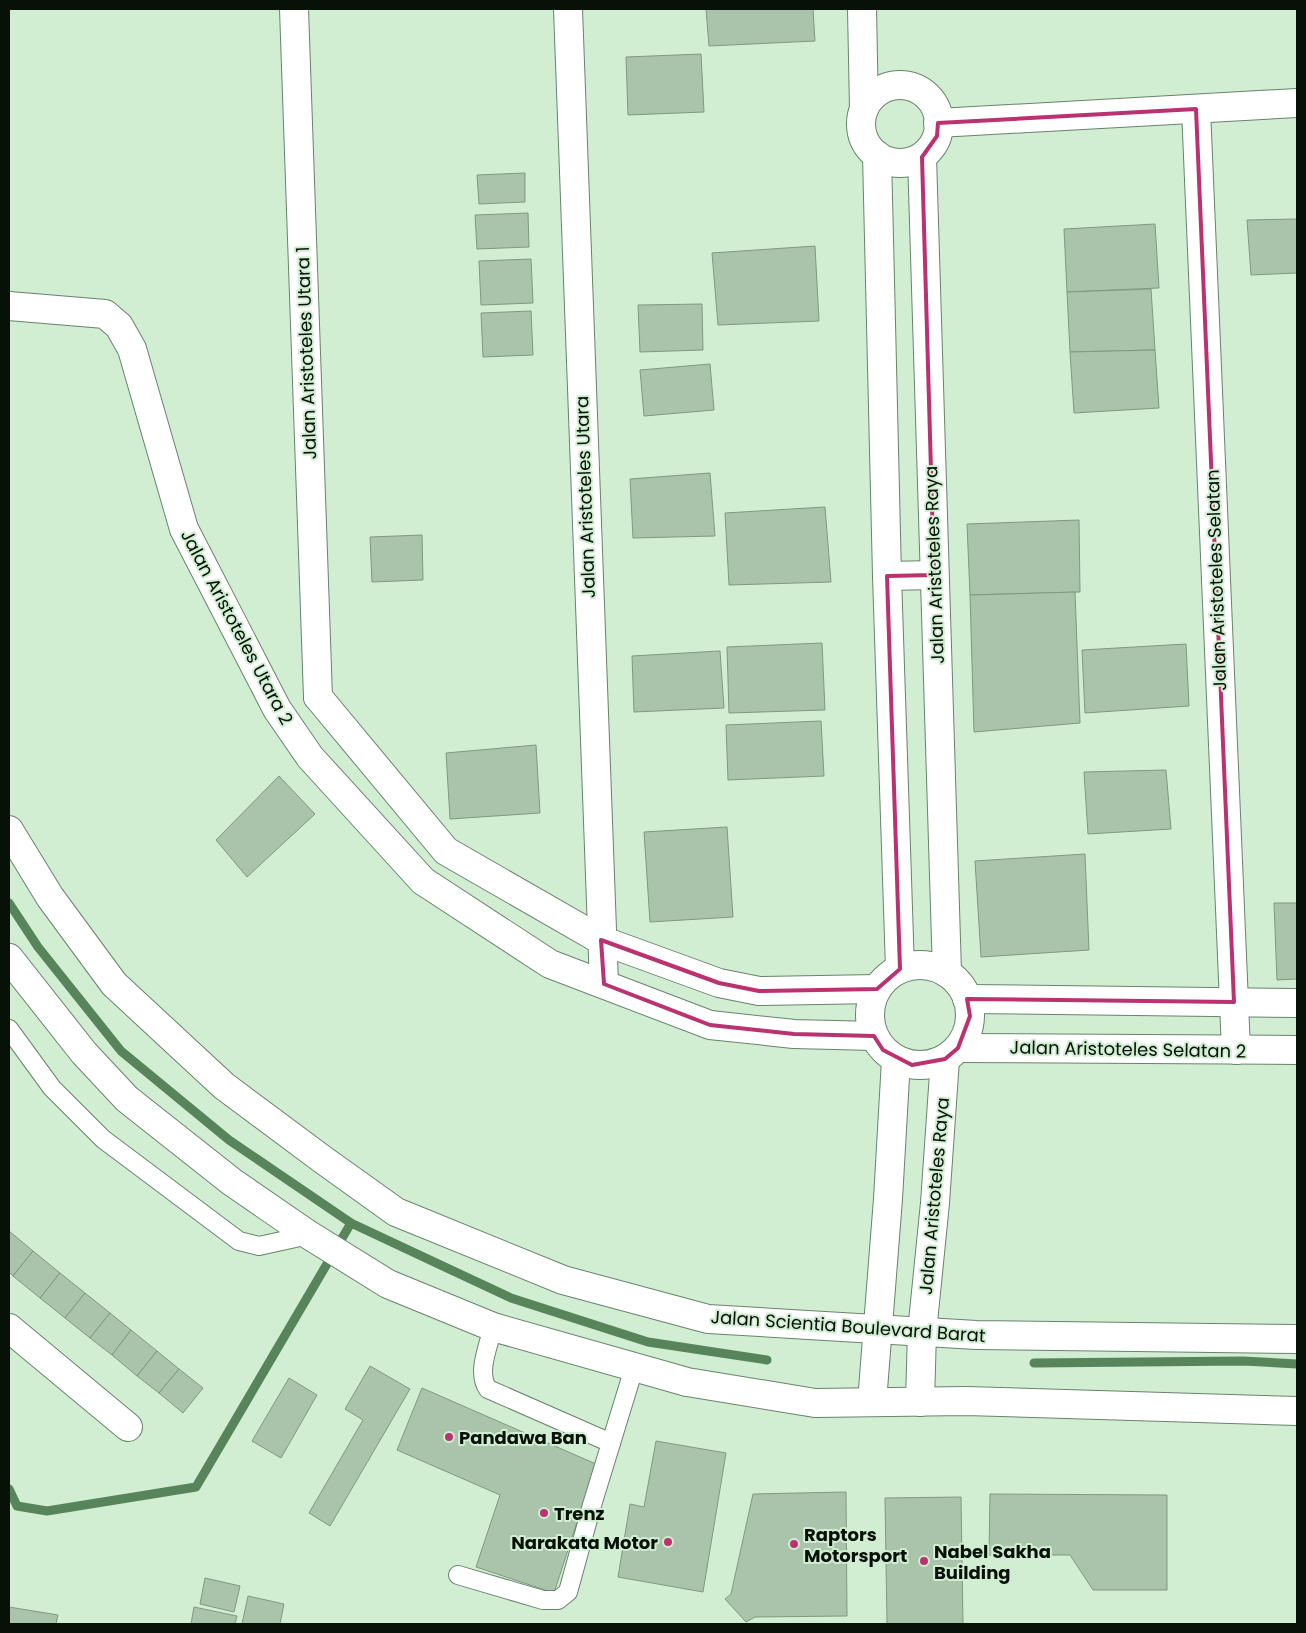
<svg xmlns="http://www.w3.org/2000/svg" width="1306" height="1633" font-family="Poppins,sans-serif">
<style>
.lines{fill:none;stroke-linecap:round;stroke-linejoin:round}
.stream{stroke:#57845b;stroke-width:9}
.building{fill:#a9c4ab;stroke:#7e9980}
.service-casing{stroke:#69836b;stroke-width:20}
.minor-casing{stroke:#69836b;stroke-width:30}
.tertiary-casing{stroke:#69836b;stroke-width:30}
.service{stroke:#fff;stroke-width:18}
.minor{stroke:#fff;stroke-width:28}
.tertiary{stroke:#fff;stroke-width:28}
.marked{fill:none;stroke:#ba3270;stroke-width:4;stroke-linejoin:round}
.poi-dot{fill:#ba3270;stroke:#d1eed3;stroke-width:2}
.labels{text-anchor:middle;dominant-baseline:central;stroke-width:4;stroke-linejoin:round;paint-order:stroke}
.street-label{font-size:18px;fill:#071108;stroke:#d1eed3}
.poi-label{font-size:18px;font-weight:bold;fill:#071108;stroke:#d1eed3;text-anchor:start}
</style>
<rect width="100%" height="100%" fill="#d1eed3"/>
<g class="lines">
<g class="stream">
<path d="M9,903l29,44 83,104 108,89 122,83 160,75 137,44 119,18"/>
<path d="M1034,1363l209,-2 54,3"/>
<path d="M9,1489l8,17 30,5 149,-24 155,-264"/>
</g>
</g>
<g class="building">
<path d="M706,9h107l2,32 -106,5z"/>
<path d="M701,54l3,58 -76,3 -2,-58z"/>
<path d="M525,173v29l-46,2 -2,-29z"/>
<path d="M528,213l1,34 -52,2 -2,-34z"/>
<path d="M1297,219v54l-46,2 -4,-55z"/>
<path d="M1155,224l4,64 -92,4 -3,-63z"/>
<path d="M815,246l4,75 -101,4 -6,-72z"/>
<path d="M531,259l2,44 -52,2 -2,-44z"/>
<path d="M1151,289l4,61 -85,2 -3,-60z"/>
<path d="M702,304l1,46 -63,2 -2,-47z"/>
<path d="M531,311l2,44 -50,2 -2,-44z"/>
<path d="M1155,350l4,58 -85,5 -4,-61z"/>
<path d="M710,364l4,46 -70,6 -4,-46z"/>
<path d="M710,473l5,63 -82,2 -3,-59z"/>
<path d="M825,507l6,75 -102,3 -4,-72z"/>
<path d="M1079,520l1,72 -110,3 -3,-71z"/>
<path d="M422,535l1,45 -51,2 -2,-45z"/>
<path d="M1075,592l5,131 -106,9 -4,-137z"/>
<path d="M822,643l3,67 -96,3 -2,-66z"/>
<path d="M1186,644l3,62 -104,7 -3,-63z"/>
<path d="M720,651l4,57 -90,4 -2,-56z"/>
<path d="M821,721l3,55 -96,4 -2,-55z"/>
<path d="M536,745l4,68 -90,6 -4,-66z"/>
<path d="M1166,770l5,59 -83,5 -4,-62z"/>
<path d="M279,776l36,38 -68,63 -31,-37z"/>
<path d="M727,827l6,90 -83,5 -6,-90z"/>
<path d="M1085,854l4,96 -108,7 -6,-96z"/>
<path d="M1274,903h23v76l-20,1z"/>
<path d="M9,1231l24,20 -20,25 -4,-4z"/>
<path d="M33,1251l27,22 -20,25 -27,-22z"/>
<path d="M60,1273l25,20 -20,25 -25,-20z"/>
<path d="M85,1293l25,20 -20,25 -25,-20z"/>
<path d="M110,1313l21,17 -19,25 -22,-17z"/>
<path d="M131,1330l26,21 -20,25 -25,-21z"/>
<path d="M157,1351l22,18 -20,24 -22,-17z"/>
<path d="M370,1366l40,23 -80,137 -21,-13 54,-93 -18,-11z"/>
<path d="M179,1369l24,19 -20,25 -24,-20z"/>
<path d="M289,1378l28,17 -36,63 -29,-17z"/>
<path d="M422,1388l174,76 -42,129 -78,-26 24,-72 -103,-45z"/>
<path d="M656,1441l70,12 -23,139 -85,-15 12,-73 14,3z"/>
<path d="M846,1492l1,124 -92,1 -9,5 -21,-23 6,-5 22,-100z"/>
<path d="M990,1494l177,1v95h-74l-23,-35h-81z"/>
<path d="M961,1497l2,127h-76l-2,-126z"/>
<path d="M205,1578l35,8 -6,26 -34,-8z"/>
<path d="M248,1596l36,8 -4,20h-38z"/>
<path d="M9,1607l49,8 -2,9h-47z"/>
<path d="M194,1607l43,9 -2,8h-44z"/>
</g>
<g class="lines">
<g class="service-casing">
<g id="service">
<path d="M9,1029l43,59 51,51 136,102 20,5 50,-11"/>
<path d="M493,1327c-4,18 -17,46 -5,62l123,54"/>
<path d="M458,1575l85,25h15l10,-8 24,-87 42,-137"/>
</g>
</g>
<g class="minor-casing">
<g id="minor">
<path d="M294,9l24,688"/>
<path d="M568,9l36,975"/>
<path d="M862,9l2,100"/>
<circle cx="900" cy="124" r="39"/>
<path d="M1196,109l40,941"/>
<path d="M938,123l359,-20"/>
<path d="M877,155l10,421 13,393"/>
<path d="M922,157l25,816"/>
<path d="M9,306l96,8 14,12 13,23 52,180 93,180 33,48 113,124 127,83 160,61 84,9 80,2"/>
<path d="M887,576l47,-1"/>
<path d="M318,697l128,154 155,89 118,43 40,8 118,-2"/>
<circle cx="920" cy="1015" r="50"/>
<path d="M967,999l330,4"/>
<path d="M958,1048l339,2"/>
<path d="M9,1328l119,99"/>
<path d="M872,1402l16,-203 8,-139"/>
<path d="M920,1402l2,-70 13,-129 10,-144"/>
</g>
</g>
<g class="tertiary-casing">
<g id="tertiary">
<path d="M9,830l41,67 64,87 110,102 98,73 74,53 167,68 145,39 268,16 321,4"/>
<path d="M9,958l75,95 43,46 105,83 77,53 79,49 105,43 194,55 128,21 151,-2 331,10"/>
</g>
</g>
<use href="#service" class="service"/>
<use href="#minor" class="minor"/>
<use href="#tertiary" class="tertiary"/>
</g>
<path class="marked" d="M1196,109l38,893 -267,-3 3,17 -12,32 -13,11 -33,6 -29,-15 -9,-14 -80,-2 -84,-9 -106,-41 -3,-44 118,43 40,8 118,-2 23,-20 -13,-393 47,-1 -12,-418 15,-21 1,-13z"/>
<g class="poi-dot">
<circle cx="449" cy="1437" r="5"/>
<circle cx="544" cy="1513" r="5"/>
<circle cx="668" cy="1542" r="5"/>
<circle cx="794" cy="1544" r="5"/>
<circle cx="924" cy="1561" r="5"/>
</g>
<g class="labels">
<g class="street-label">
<text transform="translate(306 353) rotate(-92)">Jalan Aristoteles Utara 1</text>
<text transform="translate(585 497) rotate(-92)">Jalan Aristoteles Utara</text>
<text transform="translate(934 565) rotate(-92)">Jalan Aristoteles Raya</text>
<text transform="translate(1216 580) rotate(-92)">Jalan Aristoteles Selatan</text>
<text transform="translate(237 627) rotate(62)">Jalan Aristoteles Utara 2</text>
<text transform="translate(1128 1049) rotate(1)">Jalan Aristoteles Selatan 2</text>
<text transform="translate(934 1196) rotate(-85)">Jalan Aristoteles Raya</text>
<text transform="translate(848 1326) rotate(4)">Jalan Scientia Boulevard Barat</text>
</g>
<g class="poi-label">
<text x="459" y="1437">Pandawa Ban</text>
<text x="554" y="1513">Trenz</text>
<text x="804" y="1534">Raptors<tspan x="804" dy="21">Motorsport</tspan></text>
<text x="658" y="1542" text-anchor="end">Narakata Motor</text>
<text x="934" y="1551">Nabel Sakha<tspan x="934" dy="21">Building</tspan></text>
</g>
</g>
<rect width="1306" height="1633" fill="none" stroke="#071108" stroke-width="20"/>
</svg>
